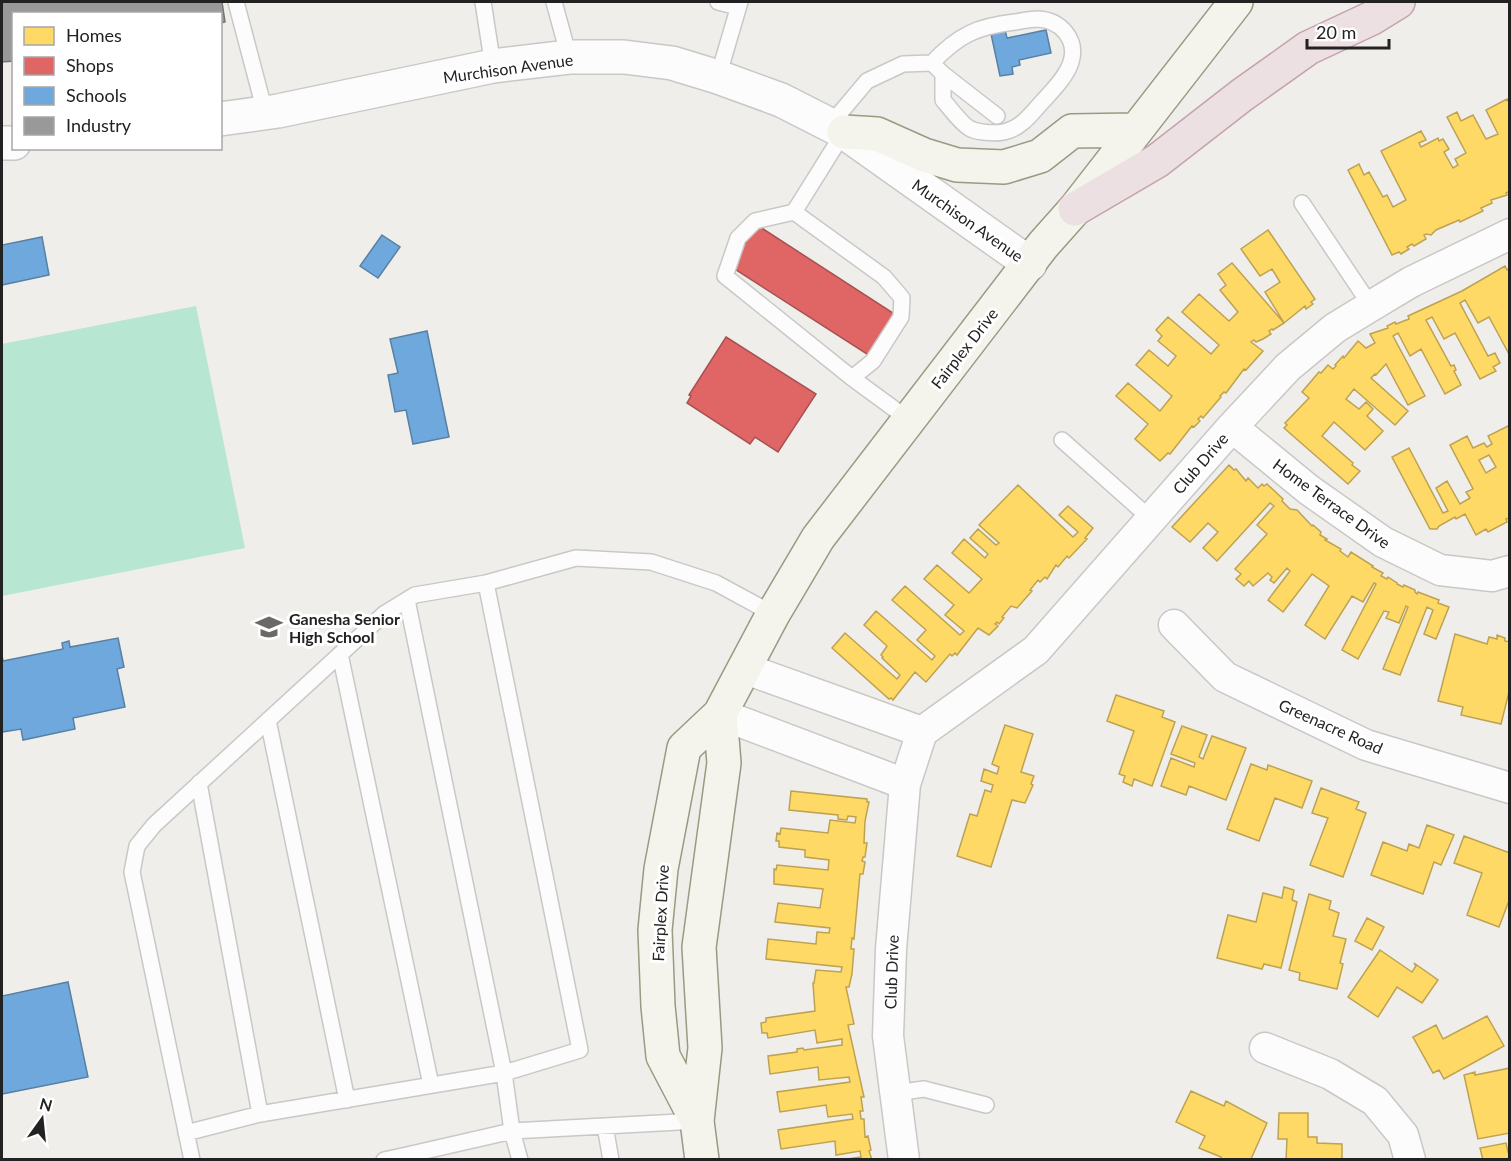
<svg xmlns="http://www.w3.org/2000/svg" width="1511" height="1161" font-family="Lato,sans-serif">
<rect width="100%" height="100%" fill="#f0eeeb"/>
<path fill="#b7e6d2" d="M196,306l49,242 -243,48v-252z"/>
<path fill="#ffd966" stroke="#bda252" stroke-width="1.5" fill-rule="evenodd" d="M1507,99l3,5v87l-4,2 1,2 -16,5 1,3 -11,5 2,3 -23,11 -1,-2 -23,10 -5,5 -5,-1 -2,1 2,4 -12,7 -2,-2 -5,3 2,2 -8,5 -2,-2 -7,3 -44,-85 11,-6 5,11 5,-3 14,25 4,-2 6,12 13,-7 -25,-49 40,-20 5,9 -7,3 2,4 17,-9 1,3 4,-2 6,10 -5,3 9,16 5,-3 -3,-6 11,-6 -19,-36 10,-5 4,9 12,-6 13,24 12,-5 -12,-24z
M1268,230l47,69 -4,3 2,2 -7,5 -1,-3 -21,17 -19,-31 15,-10 -8,-13 -12,7 -19,-27z
M1232,263l52,60 -11,7 -1,-1 -3,2 2,3 -8,5 -7,3 -2,-2 -3,2 12,9 -17,19 -2,-1 -18,24 -2,-1 -4,4 1,1 -18,21 -2,-2 -3,3 2,2 -6,6 -2,-1 -22,28 -2,-1 -8,8 -25,-22 13,-15 -32,-28 12,-13 32,28 12,-15 -36,-31 13,-15 19,16 8,-10 -18,-15 4,-5 -6,-6 12,-13 43,37 8,-9 -37,-33 17,-18 30,27 9,-9 -18,-22 6,-5 -8,-11z
M1505,266l2,4 3,-2v88l-21,-39 -11,6 -13,-23 -5,3 28,53 7,-3 5,10 -7,4 3,4 -16,8 -25,-46 -11,6 -12,-22 -6,3 25,46 3,-1 2,5 -2,1 7,14 -16,9 -24,-45 -11,7 -12,-23 -5,3 32,60 -17,9 -22,-41 -10,11 -1,-1 -4,4 37,33 -13,14 -41,-36 -8,10 13,10 7,-7 7,7 -6,7 16,15 -18,19 -31,-28 -12,14 31,27 -1,2 8,6 -12,13 -64,-56 3,-3 -2,-2 24,-25 -7,-6 17,-20 2,1 7,-8 5,4 3,-3 -1,-1 8,-9 1,2 14,-17 8,7 9,-5 -5,-9 18,-6 -1,-2 8,-4 1,2 13,-5 -1,-3 54,-25z
M1510,425v93l-4,1 1,3 -19,10 -2,-3 -10,6 -11,-21 -9,5 -1,-2 -16,9 -2,3h-7l-38,-72 17,-9 34,65 5,-2 -12,-23 11,-7 13,23 10,-6 -4,-6 7,-3 -23,-44 17,-9 6,12 11,-5 3,4 5,-3 -4,-8zM1489,455l7,12 -10,6 -7,-13z
M1229,465l5,5 2,-1 10,12 2,-3 10,10 4,-4 2,2 3,-2 16,15 -1,2 8,8 7,1 15,16 1,-1 8,7 -1,3 7,4 -2,1 16,9 -1,2 8,6 3,-5 22,14 -1,1 11,6 -2,3 6,3 1,-2 9,6v1l6,3 1,-2 11,5v2l2,2 1,-2 21,8 -1,3 11,4 -13,32 -12,-5 9,-24 -6,-3 -27,68 -17,-6 25,-62 -2,-1 -7,17 -13,-5 3,-6 -5,-1 -26,48 -16,-9 34,-66 -2,-1 -11,19 -11,-6 -27,43 -20,-14 24,-39 -17,-12 -29,38 -15,-12 22,-29 -3,-3 -13,15 -4,-3 2,-3 -4,-4 -15,13 -4,-5 -5,5 -8,-7 5,-5 -6,-5 32,-35 -10,-9 17,-19 -4,-3 -53,58 -14,-13 15,-16 -10,-9 -18,19 -18,-15z
M1018,485l55,52 5,-5 -19,-17 9,-9 25,22 -8,10 2,1 -18,19 -2,-2 -9,11 -2,-2 -9,14 -2,-2 -5,5 -2,-2 -8,10 2,1 -15,17 -6,-2 -9,11 2,1 -5,6 -2,-2 -2,2 3,2 -9,9 -11,-7 -21,27 -2,-2 -3,3 -2,-2 -24,28 -11,-10 -22,28 -2,-2 -2,1 -57,-51 13,-15 52,46 3,-4 -18,-17 1,-1 -2,-2 6,-9 -23,-21 12,-14 56,49 3,-4 -18,-16 9,-10 -34,-30 13,-14 55,49 4,-4 -19,-16 9,-10 -30,-26 13,-14 32,28 13,-14 -30,-26 12,-14 21,19 3,-4 -18,-16 8,-9 18,16 3,-2 -20,-18z
M1455,634l32,10 2,-7 8,2v-4l8,3v3l5,1v46l-9,36 -40,-9 2,-8 -25,-6z
M1116,695l48,16 -2,6 13,5 -23,64 -18,-7 -2,7 -9,-4 2,-6 -6,-2 15,-43 -27,-10z
M1005,725l28,9 -12,38 13,4 -3,8 2,1 -8,18 -13,-3 -21,67 -34,-11 13,-42 7,2 8,-26 6,2 2,-7 -12,-4 3,-12 13,5 2,-7 -7,-3z
M1182,726l25,9 -8,22 4,2 9,-23 34,12 -20,52 -37,-14 -3,9 -25,-9 10,-28 23,9 1,-4 -24,-9z
M1251,764l16,6 1,-5 44,16 -10,27 -27,-10 -16,43 -32,-12z
M1321,788l38,14 -3,7 10,4 -23,64 -33,-12 18,-47 -16,-5z
M791,791l76,8v3h2l-4,19 -1,22h3l-2,14h-2l-1,4 3,1 -2,12h-3l-6,65 -2,-1 -1,11h3l-2,25 -3,13h-3l8,37 -6,1 16,72h-3l2,14h-3l1,8h3l1,18 3,-1 3,14 -2,1 3,9h-32l21,-3 -1,-6 -24,4 -1,-14 -54,8 -3,-19 75,-11 -1,-5 -24,3 -2,-12 -46,7 -3,-20 73,-10 -1,-5 -30,3 -1,-13 -48,7 -2,-18 29,-4v-3l6,-1 1,2 38,-5v-6l-25,4 -2,-13 -47,8 -1,-5h-5l-1,-10 5,-1v-4l49,-7 -2,-28h1l2,-13 25,2 1,-5 -76,-8 2,-20 48,5 1,-12 12,1 1,-5 -55,-6 3,-19 42,5 3,-19 -49,-5v-15l2,1 1,-5 51,5 1,-10 -24,-3v-7l-26,-3v-6h-3l1,-8 3,1 1,-6 47,5 2,-13 25,3 1,-6 -8,-1 -1,4 -9,-1v-4l-49,-5z
M1427,825l27,10 -13,30 -7,-3 -11,32 -52,-19 12,-33 24,9 2,-7 10,4z
M1464,836l46,17v45l-11,29 -32,-12 15,-42 -28,-10z
M1284,887l10,3 -2,10 5,2 -16,66 -17,-4 -2,5 -45,-11 11,-43 28,7 7,-29 19,5z
M1309,894l22,7 -2,8 10,4 -6,23 13,3 -6,24 3,1 -6,25 -38,-9 1,-7 -11,-3z
M1367,918l17,9 -12,23 -17,-9z
M1380,950l32,22 4,-6 -2,-3 24,17 -16,23 -25,-16 -19,30 -30,-20z
M1487,1016l17,30 -60,33 -5,-9 -6,3 -20,-36 23,-12 7,14z
M1510,1068v65l-32,6 -14,-64 11,-3v3z
M1191,1091l33,15 2,-5 41,22 -16,36 -31,1 1,-3 -22,-9 6,-12 -29,-14z
M1279,1113h29v24h9v6l25,1v16h-56l1,-21h-9z
M1506,1143l2,9 2,-1v9h-27l-3,-12z"/>
<path fill="#e06666" stroke="#a75252" stroke-width="1.5" d="M757,225l139,90 -26,41 -140,-90z
M726,337l90,57 -38,58 -23,-15 -5,7 -63,-41 4,-7 -2,-1z"/>
<path fill="#6fa8dc" stroke="#5880a4" stroke-width="1.5" d="M990,29l15,1 2,8 39,-8 5,23 -32,7 1,5 -8,2 1,7 -13,2z
M382,235l18,12 -22,31 -18,-12z
M42,237l7,38 -47,10v-40z
M427,331l22,106 -36,7 -7,-34 -11,2 -7,-37 10,-2 -8,-34z
M118,638l6,29 -7,2 8,38 -52,11 2,11 -52,11 -2,-11 -19,3v-77l1,6 60,-12 -1,-6 7,-2 1,6z
M68,982l20,95 -86,17v-98z"/>
<path fill="#999" stroke="#757575" stroke-width="1.5" d="M2,2h220l3,20 -5,1v-9h-206v47l-12,1z"/>
<g fill="none" stroke-linecap="round" stroke-linejoin="round">
<defs>
<path id="service" d="M236,2l29,110
M483,2l10,64
M554,2l15,55
M718,2l20,5
M932,63c26,-28 46,-37 83,-41 7,-1 15,-3 23,-3 22,1 40,20 33,43 -4,14 -19,29 -29,40 -10,11 -20,25 -35,29 -8,3 -28,2 -36,-2 -8,-3 -22,-22 -28,-29v-26
M718,77l22,-75
M830,125l37,-44 36,-17 29,-1 11,11 54,42
M844,132l-50,80 90,65 18,21 -1,19 -28,44 -21,17 56,41
M1302,203l69,103
M794,212l-39,9 -17,17 -13,38 127,102
M1062,440l89,79
M340,654l91,431
M268,720l79,380
M199,783l61,331
M895,1093l29,-4 62,16
M697,1121l-185,10 -8,-58 76,-23 -94,-467 90,-25 75,4 65,21 57,31
M605,1126l6,34
M186,1133l74,-19 244,-41 -97,-473
M192,1160l-60,-288 5,-26 17,-21 230,-211 31,-19 71,-12
M384,1160l23,-5
M408,1160l-1,-5 105,-24 8,29"/>
<path id="minor" d="M1232,427l77,63 74,52 57,28 52,6 18,-5
M1174,625l51,52 141,68 144,43
M743,668l179,64
M720,714l185,70
M1265,1048l65,26 45,27 28,34 7,25
M904,1160l-16,-124 3,-87 14,-165 17,-52 114,-82 196,-223 56,-60 47,-39 36,-22 40,-24 99,-48"/>
<path id="tertiary" d="M220,119l58,-8 215,-45 76,-9h55l48,6 46,14 63,23 63,32 186,132
M2,143h12"/>
<path id="secondary" d="M844,132l33,2 47,21 33,10 47,2 36,-11 32,-25 63,-1
M697,1121l-34,-65 -5,-50 -3,-76 6,-61 23,-121 36,-34 53,-100 45,-76 225,-293 32,-36 161,-207
M702,1160l-5,-39 8,-73 -6,-101 25,-184 -4,-49"/>
<path id="motorway" d="M1075,209l82,-48 85,-66 66,-47 64,-30 26,-16"/>
</defs>
<use href="#service" stroke="#c9c8c7" stroke-width="18"/>
<use href="#minor" stroke="#c9c8c7" stroke-width="33"/>
<use href="#tertiary" stroke="#c9c8c7" stroke-width="36"/>
<use href="#secondary" stroke="#999a82" stroke-width="36"/>
<use href="#motorway" stroke="#c5a2ac" stroke-width="36"/>
<use href="#service" stroke="#fdfcfc" stroke-width="15"/>
<use href="#minor" stroke="#fdfcfc" stroke-width="30"/>
<use href="#tertiary" stroke="#fdfcfc" stroke-width="33"/>
<use href="#secondary" stroke="#f4f4ed" stroke-width="33"/>
<use href="#motorway" stroke="#ece0e2" stroke-width="33"/>
</g>
<defs>
<symbol id="school-bare" viewBox="-9 -9 18 18"><path d="M0-5L7-2L0 1L-7-2ZM-4 1L0 2.5L4 1V4Q0 6-4 4Z" fill="#6a6968" stroke="#fff" stroke-width="2.5" paint-order="stroke"/></symbol>
</defs>
<g fill-rule="evenodd">
<use href="#school-bare" x="250" y="608" width="38" height="38"/>
</g>
<g text-anchor="middle" dominant-baseline="central" stroke-width="6" stroke-linejoin="round" paint-order="stroke">
<g font-size="16" fill="#222" stroke="#fff">
<text transform="translate(508 68) rotate(-8)">Murchison Avenue</text>
<text transform="translate(968 220) rotate(35)">Murchison Avenue</text>
<text transform="translate(964 348) rotate(-52)">Fairplex Drive</text>
<text transform="translate(1200 463) rotate(-49)">Club Drive</text>
<text transform="translate(1332 503) rotate(36)">Home Terrace Drive</text>
<text transform="translate(1331 726) rotate(24)">Greenacre Road</text>
<text transform="translate(660 913) rotate(-87)">Fairplex Drive</text>
<text transform="translate(891 972) rotate(-88)">Club Drive</text>
</g>
<g font-size="16" font-weight="bold" fill="#222" stroke="#fff" text-anchor="start">
<text x="289" y="618">Ganesha Senior<tspan x="289" dy="18">High School</tspan></text>
</g>
</g>
<rect width="1511" height="1161" fill="none" stroke="#222222" stroke-width="6"/>
<rect x="12" y="12" width="210" height="138" fill="#ffffff" stroke="#a7a7a7" stroke-width="1.5"/>
<rect x="24" y="27" width="30" height="18" fill="#ffd966" stroke="#a7a7a7" stroke-width="1.5"/>
<text x="66" y="42" font-size="18" fill="#222222">Homes</text>
<rect x="24" y="57" width="30" height="18" fill="#e06666" stroke="#a7a7a7" stroke-width="1.5"/>
<text x="66" y="72" font-size="18" fill="#222222">Shops</text>
<rect x="24" y="87" width="30" height="18" fill="#6fa8dc" stroke="#a7a7a7" stroke-width="1.5"/>
<text x="66" y="102" font-size="18" fill="#222222">Schools</text>
<rect x="24" y="117" width="30" height="18" fill="#999999" stroke="#a7a7a7" stroke-width="1.5"/>
<text x="66" y="132" font-size="18" fill="#222222">Industry</text>
<g transform="translate(42 1119) rotate(15)" stroke="#ffffff" stroke-width="4.5" paint-order="stroke">
<path d="M0-4.5L10 22L0 15L-10 22Z" fill="#222222"/>
<text y="-9" font-size="16" font-weight="bold" text-anchor="middle" fill="#222222">N</text>
</g>
<path d="M1307 39v9h82v-9" fill="none" stroke="#222222" stroke-width="3"/>
<text x="1316" y="39" font-size="18" fill="#222222" stroke="#ffffff" stroke-width="4.5" paint-order="stroke">20 m</text>
</svg>
